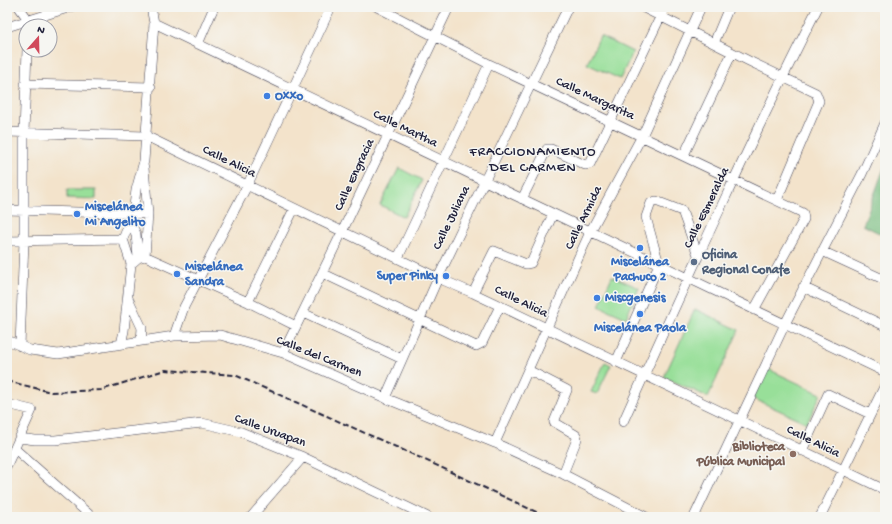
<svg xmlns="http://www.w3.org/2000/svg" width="892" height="524" font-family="'Gochi Hand',sans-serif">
<rect width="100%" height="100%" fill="#f6f6f2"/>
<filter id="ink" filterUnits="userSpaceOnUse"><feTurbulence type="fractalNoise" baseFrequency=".025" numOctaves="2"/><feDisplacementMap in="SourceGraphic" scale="8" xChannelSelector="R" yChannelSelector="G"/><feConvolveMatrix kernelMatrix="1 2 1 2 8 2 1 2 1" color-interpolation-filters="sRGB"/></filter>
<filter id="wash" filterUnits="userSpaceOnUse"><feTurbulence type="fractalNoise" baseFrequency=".012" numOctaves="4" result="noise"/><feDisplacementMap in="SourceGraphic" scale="16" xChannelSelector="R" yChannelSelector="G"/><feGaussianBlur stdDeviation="0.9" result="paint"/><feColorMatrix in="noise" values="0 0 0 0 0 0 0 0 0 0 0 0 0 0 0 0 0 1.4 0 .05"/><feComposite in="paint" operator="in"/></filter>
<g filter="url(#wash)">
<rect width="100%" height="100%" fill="#f3e3cb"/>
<path fill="#98df99" stroke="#5d806a" d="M600,36l33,16 -13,27 -33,-15z
M399,168l23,12 -18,37 -24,-12z
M67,190h29v9l-29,-1z
M612,276l27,12 -13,30 -27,-12z
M695,309l44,21 -31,67 -44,-20z
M605,362l6,3 -14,29 -6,-2z
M766,368l55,26 -14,29 -55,-25z"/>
<path fill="#7abe81" stroke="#4e705e" d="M885,165v71l-22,-11z"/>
</g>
<g filter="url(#ink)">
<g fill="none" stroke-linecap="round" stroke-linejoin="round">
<defs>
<path id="minor" d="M19,7l10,14 -1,5
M377,7l112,57 314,149 1,6 -50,91
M642,7l107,54 67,32 3,8 -42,99
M154,23l731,349
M7,27l64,-20
M714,43l15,-36
M198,44l16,-37
M25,84l126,3
M7,132l139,4 292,142 35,15 412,197
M684,155l48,-102
M144,168l4,46 -3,42
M522,199l25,-50h4l34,16 5,-1 75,-157
M7,210l141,4
M130,221l6,13 2,24
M7,241l116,-2
M822,251l63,29
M398,258l91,-194
M131,264l7,-6 7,-2 103,46 48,24
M322,273l154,73 6,-3 18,-37
M803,287l82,39
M473,293l21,-42 32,13 5,-1 22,-49
M128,298l14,30 -1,13
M248,302l46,-93
M303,313l99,46
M174,336l10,-29 63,-121 84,-179
M7,340l23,10 28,4 116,-18 46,-1 63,18 102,45 110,45 68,31 14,-35 -1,-4 -22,-13 13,-32 -39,-20
M121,344l3,-13 7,-67 -8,-25 10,-25 3,-24 8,-29 10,-138 -3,-16
M20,346l4,-105v-108l3,-83
M283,353l59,-121 107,-225
M616,362l43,-98 -13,-47 5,-14 5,-2 26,10 16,44
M385,398l53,-120 130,-271
M7,404l25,6 -25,55
M623,422c63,-140 126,-279 195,-415
M20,438l15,2h20l147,-17 39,9 62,25 125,60
M495,443l95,-211 52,-96 59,-129
M15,449l77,68
M802,451l26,-57 42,20
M563,474l83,43
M251,517l52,-60
M694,517l91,-193 77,-150 23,-51
M820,517l65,-132"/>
</defs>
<use href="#minor" stroke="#413f51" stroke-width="10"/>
<use href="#minor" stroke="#fff" stroke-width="9"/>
<path stroke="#22223b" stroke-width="2" stroke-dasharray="6 3" stroke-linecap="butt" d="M7,381l44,11 50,-2 64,-20 70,5 188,84 124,58"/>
</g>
</g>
<g fill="#3f7fe0" stroke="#f6f6f2" stroke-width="1.5">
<circle cx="267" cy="96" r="4"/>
<circle cx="77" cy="214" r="4"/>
<circle cx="640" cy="248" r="4"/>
<circle cx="177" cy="274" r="4"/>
<circle cx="446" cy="276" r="4"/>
<circle cx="597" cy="298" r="4"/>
<circle cx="640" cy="314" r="4"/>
</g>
<circle fill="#5c6f8a" stroke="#f6f6f2" stroke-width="1.5" cx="694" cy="262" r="4"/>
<circle fill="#8d6e63" stroke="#f6f6f2" stroke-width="1.5" cx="793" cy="454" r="4"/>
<g text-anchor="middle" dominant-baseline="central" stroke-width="3" stroke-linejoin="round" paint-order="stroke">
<g font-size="13" font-weight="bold" fill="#366cbe" stroke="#f6f6f2" text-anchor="start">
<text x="275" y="96">Oxxo</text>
<text x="85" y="207">Miscelánea<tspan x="85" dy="15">Mi Angelito</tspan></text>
<text x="640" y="262" text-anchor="middle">Miscelánea<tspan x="640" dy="15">Pachuco 2</tspan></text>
<text x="185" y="267">Miscelánea<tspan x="185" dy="15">Sandra</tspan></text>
<text x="438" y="276" text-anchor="end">Super Pinky</text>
<text x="605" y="298">Miscgenesis</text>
<text x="640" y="328" text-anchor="middle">Miscelánea Paola</text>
</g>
<g font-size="13" fill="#22223b" stroke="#f6f6f2">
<text transform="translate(595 99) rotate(25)">Calle Margarita</text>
<text transform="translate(405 129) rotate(26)">Calle Martha</text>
<text transform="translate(229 162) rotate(26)">Calle Alicia</text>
<text transform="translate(355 175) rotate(-65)">Calle Engracia</text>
<text transform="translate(707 208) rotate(-64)">Calle Esmeralda</text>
<text transform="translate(452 218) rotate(-64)">Calle Juliana</text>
<text transform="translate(584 218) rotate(-64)">Calle Armida</text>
<text transform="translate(521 302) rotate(26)">Calle Alicia</text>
<text transform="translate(319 357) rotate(22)">Calle del Carmen</text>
<text transform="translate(270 431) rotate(20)">Calle Uruapan</text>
<text transform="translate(813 442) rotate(26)">Calle Alicia</text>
</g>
<g font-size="13" font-weight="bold" fill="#4e5e75" stroke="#f6f6f2" text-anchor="start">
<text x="702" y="255">Oficina<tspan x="702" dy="15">Regional Conafe</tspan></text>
</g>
<g font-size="13" font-weight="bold" fill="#785e54" stroke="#f6f6f2" text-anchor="end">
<text x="785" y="447">Biblioteca<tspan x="785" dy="15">Pública Municipal</tspan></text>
</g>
<g font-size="14" letter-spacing="1" fill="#22223b" stroke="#f6f6f2">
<text x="533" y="152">FRACCIONAMIENTO<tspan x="533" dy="16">DEL CARMEN</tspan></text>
</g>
</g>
<rect width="892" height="524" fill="none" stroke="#f6f6f2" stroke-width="24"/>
<g transform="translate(38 38) rotate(20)"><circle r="19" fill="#f6f6f2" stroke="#a1a1a9"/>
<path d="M0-3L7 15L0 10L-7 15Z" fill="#d1495b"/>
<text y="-6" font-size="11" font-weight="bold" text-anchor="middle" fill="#22223b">N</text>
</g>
</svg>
